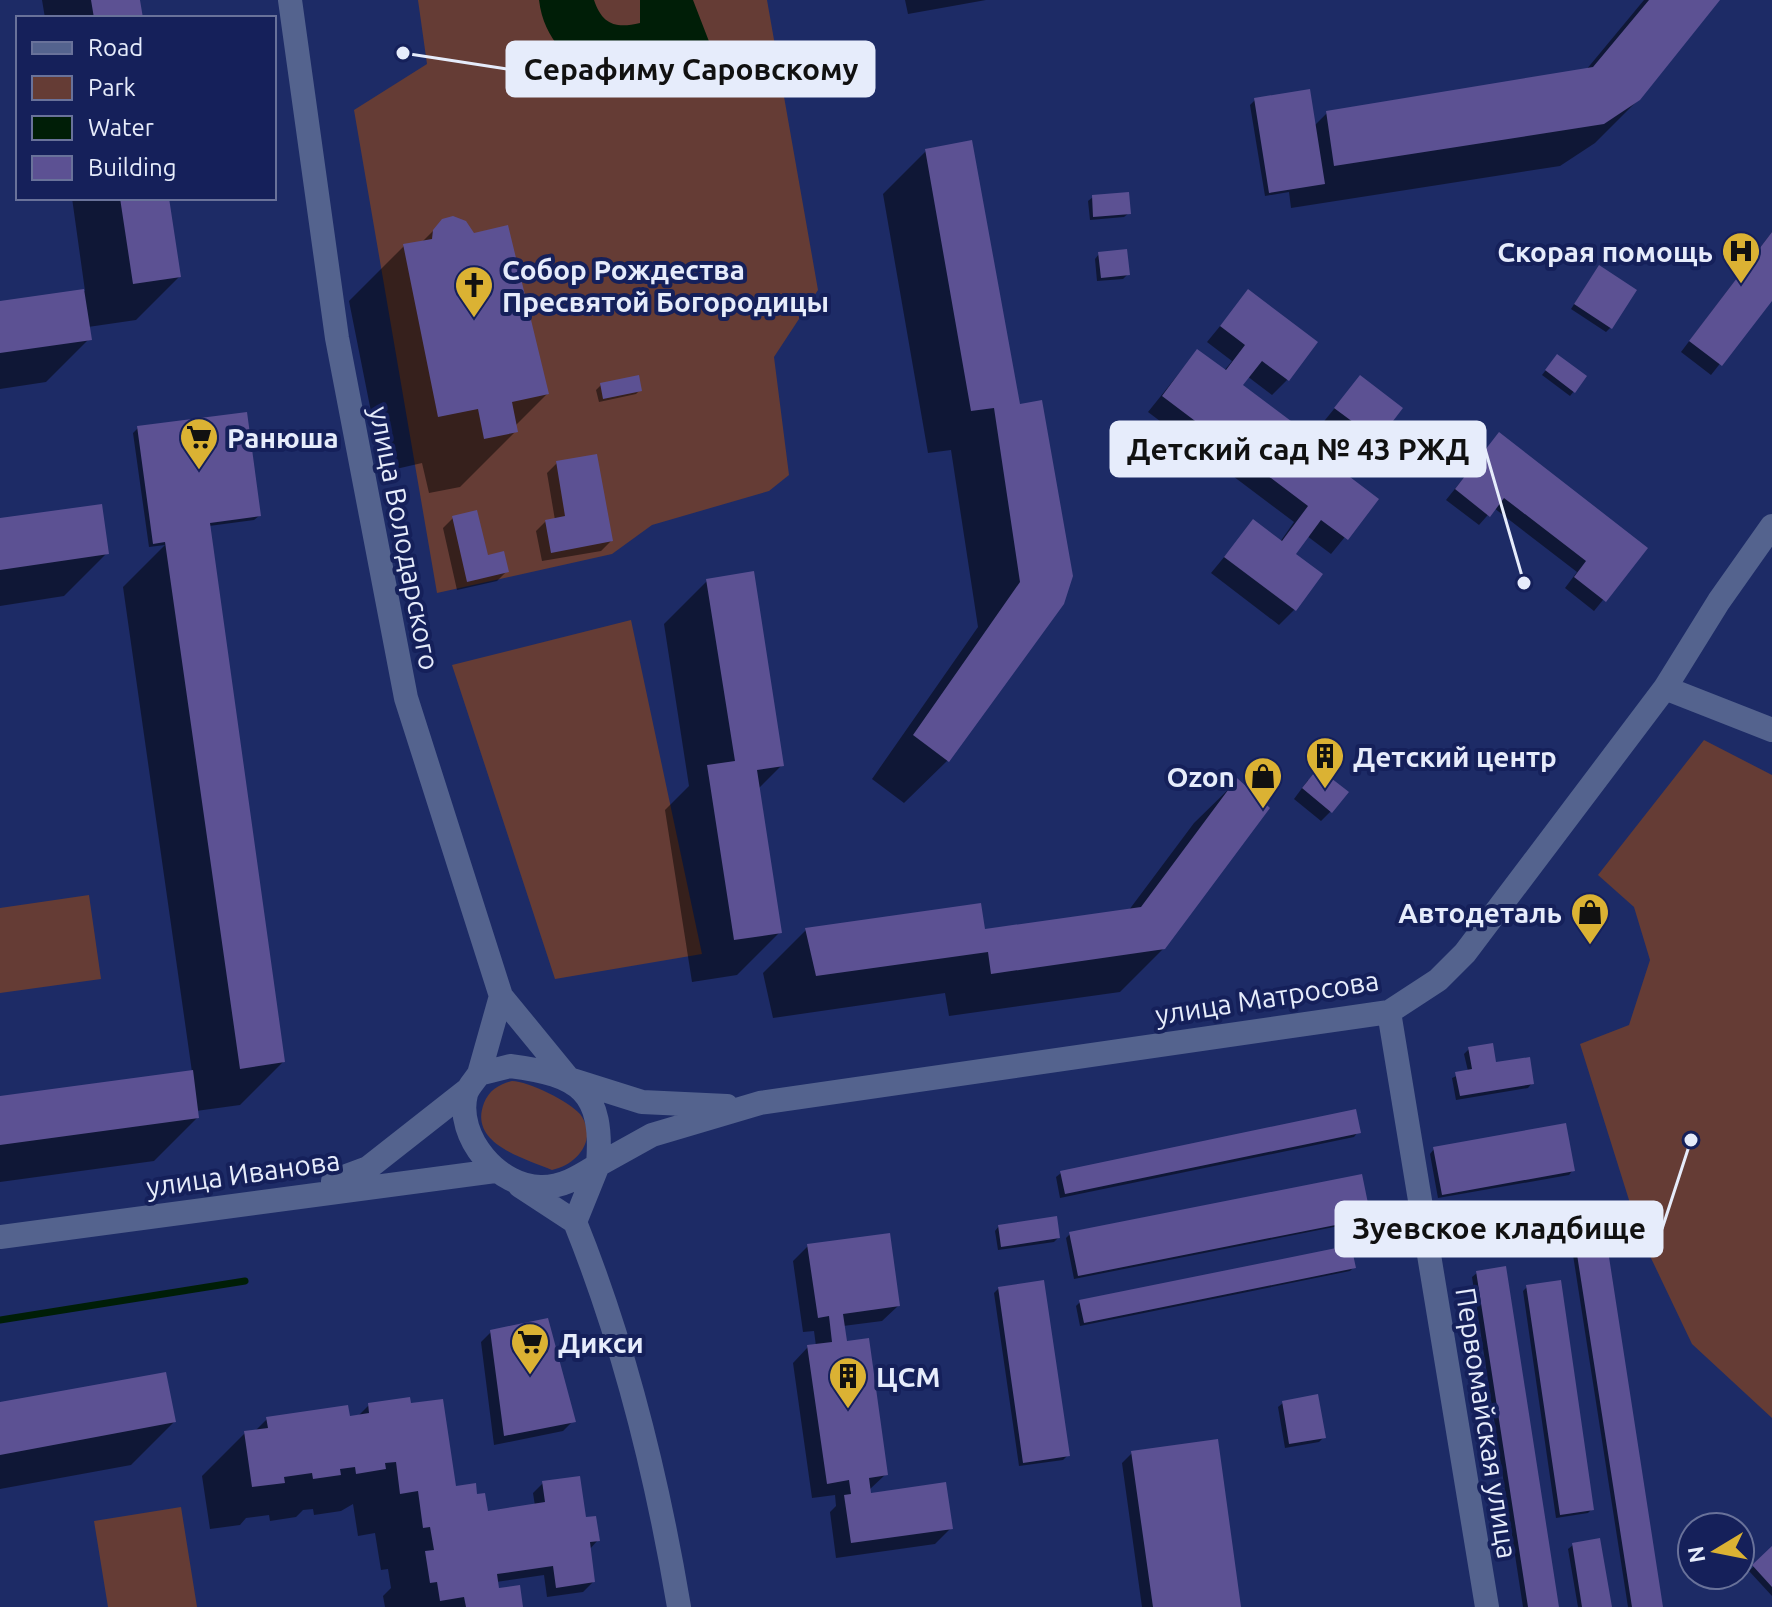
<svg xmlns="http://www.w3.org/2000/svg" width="1772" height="1607" font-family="Ubuntu,sans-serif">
<rect width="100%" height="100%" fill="#1d2b66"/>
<path fill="#653c35" d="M418,0h349l51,290 -44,67 15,118 -20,16 -117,34 -40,29 -175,39 -83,-483 73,-46z
M631,620l71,334 -147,25 -103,-314z
M1704,740l68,35v643l-80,-74 -52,-109 -60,-191 49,-19 21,-65 -16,-53 -36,-32z
M89,895l12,84 -101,14v-85z
M512,1081c16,0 58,21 68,33 19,25 -3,51 -28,56 -28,-12 -84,-26 -68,-67 5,-13 16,-19 28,-22z
M181,1507l16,100h-89l-14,-86z"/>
<path fill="#001e07" d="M539,0h55c8,24 21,29 46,23v-23h53l17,44c-25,46 -36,19 -68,30 -15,5 -26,9 -43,10 -29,-24 -55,-43 -60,-84z"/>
<path fill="#0007" d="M42,0h96l3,18h-96z
M905,0h81l-78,14z
M1644,0h73l-78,99 -44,44 -35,23 -269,42 -2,-16 -24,4 -15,-91 5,-5 59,26 13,-13 259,-43z
M926,151l92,255 44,197 -115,158 -43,42 -32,-24 106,-152 -27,-177 -23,3 -45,-259z
M1093,197l36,16 -5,4 -34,3 -2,-19z
M72,198h95l12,79 -43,43 -48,7 1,12 -43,43 -46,7v-86l85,-12z
M443,221l104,173 -32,32 1,5 -56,56 -31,6 -7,-30 -39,9 -34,-171 55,-55 17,-3z
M1772,232v66l-61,77 -30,-23z
M1099,254l29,20 -5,5 -26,2 -2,-22z
M1595,272l16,55 -5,5 -35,-23z
M1248,292l39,88 -15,15 -25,-19 -7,9 97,73 10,-14 -26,-19 39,-48 40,31 -53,70 29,21 -45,55 -24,-18 -13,18 1,55 -16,16 -68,-52 42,-51 27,20 14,-20 -146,-110 49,-61 27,20 8,-10 -25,-19z
M1553,361l21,30 -4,5 -28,-21z
M601,385l39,5 -4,4 -37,8 -3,-12z
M138,428l121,88 -5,4 -45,6 74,536 -43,43 -44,6 1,7 -43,43 -154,21v-84l192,-26 -69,-485 42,-42 -16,2 -16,-114z
M1499,434l146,114 -51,63 -29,-23 12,-16 -83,-64 -15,17 -33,-25z
M557,463l54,78 -10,10 -59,10 -6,-30 10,-10 9,-1 -8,-47z
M453,518l33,40 21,13 -10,10 -40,9 -14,-62z
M0,520l107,33 -43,43 -64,10z
M707,581l75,184 -24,24 22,143 -43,43 -45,7 -27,-172 24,-24 -25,-162z
M1308,780l23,31 -10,10 -27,-22z
M1237,781l17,12 -90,155 -44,44 -171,24 -4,-23 -172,25 -10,-45 43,-43 177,1 146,-21 65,-87z
M1469,1049l63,34 -4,5 -72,12 -4,-22 16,-7 -4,-17z
M1358,1132l-4,5 -294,61 -4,-21 5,-4z
M1434,1149l139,21 -4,5 -131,23 -8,-44z
M1368,1217l-4,4 -290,58 -8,-41 4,-4z
M999,1226l59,12 -4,4 -56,8 -3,-19z
M808,1246l90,60 -16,15 -39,5 2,17 41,131 -17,16v5l82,33 -16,16 -99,14 -6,-46 6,-6 -1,-11 -23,3 -19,-135 15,-16 8,-1 -2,-15 -11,1 -10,-71z
M1577,1250l84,357h-33l-55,-352z
M1354,1267l-4,4 -270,55 -4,-20 4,-4z
M1477,1273l80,334h-34l-51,-330z
M1527,1287l65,222 -4,4 -32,5 -33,-227z
M999,1288l69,167 -5,5 -44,6 -25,-173z
M491,1332l82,89 -10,10 -69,14 -13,-103z
M1283,1403l41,34 -5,5 -34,6 -7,-41z
M0,1405l174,17 -43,43 -131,24z
M369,1405l85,83 21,8 11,19 49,-9 -2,-13 10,-10 41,36 14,21 -9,10 4,32 -10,10 -36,5 -3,-22 -48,7 1,8 24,17h-136l-2,-11 8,-8 -3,-19 -7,1 -6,-37 -17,3 -5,-32 -12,7 -27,4 -1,-6 -10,1 -7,7 -26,4 -1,-6 -23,3 -6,7 -30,4 -8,-53 43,-43 9,-1 13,-13h81l9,-2z
M1132,1453l107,154h-97l-20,-144z
M1573,1545l37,62h-32l-10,-58z
M1772,1549v47l-23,-25z"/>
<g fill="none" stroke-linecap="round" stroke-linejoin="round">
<path stroke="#001e07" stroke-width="7" d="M0,1320l245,-39"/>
</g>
<path fill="#5c5193" d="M91,0h49l3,18h-49z
M1649,0h71l-80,100 -36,24 -270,42 -8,-55 267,-44z
M1310,89l15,95 -56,9 -15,-95z
M972,140l48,264 22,-4 31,176 -9,28 -115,158 -36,-27 107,-153 -26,-174 -23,3 -46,-262z
M1129,192l2,22 -38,3 -1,-22z
M120,198h49l12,79 -48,7z
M453,216l13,5 8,12 34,-8 41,169 -37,8 6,30 -34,7 -6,-30 -40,8 -35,-173 29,-5 1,-9 9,-11z
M1772,232v69l-50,65 -33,-25z
M1127,249l3,26 -29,3 -3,-26z
M1599,265l38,25 -25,39 -38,-25z
M84,289l8,51 -92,13v-52z
M1248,289l70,53 -29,39 -27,-20 -19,24 96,72 22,-29 -27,-20 26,-33 43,33 -53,69 29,22 -31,41 -27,-20 -25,34 27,20 -27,37 -72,-54 29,-38 29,22 26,-35 -146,-110 35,-47 29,21 19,-25 -25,-19z
M1557,354l30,22 -12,17 -30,-23z
M639,375l3,16 -39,8 -3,-16z
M247,412l14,104 -51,7 75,539 -45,7 -75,-527 -12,2 -16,-118z
M1499,432l149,116 -42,54 -32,-25 12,-16 -82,-63 -14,19 -35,-28z
M597,454l16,87 -62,12 -6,-33 20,-4 -9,-55z
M102,504l7,50 -109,16v-52z
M477,510l11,45 16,-4 5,21 -42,10 -15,-66z
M754,571l30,195 -27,4 25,163 -48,7 -27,-175 28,-4 -29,-182z
M1318,768l31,24 -17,21 -30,-25z
M1237,778l33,30 -105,141 -174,25 -3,-22 -172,24 -11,-48 176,-25 4,26 156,-22z
M1493,1043l3,19 34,-5 4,27 -74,12 -5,-24 17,-3 -4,-22z
M193,1070l6,48 -199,27v-49z
M1356,1109l5,24 -296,61 -5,-23z
M1566,1123l9,48 -133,24 -9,-48z
M1362,1174l9,44 -293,58 -9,-44z
M1057,1216l3,22 -59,9 -3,-22z
M890,1233l10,73 -57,8 4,27 22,-3 19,137 -19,3 2,15 75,-11 7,47 -102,14 -7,-48 7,-1 -2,-14 -22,4 -20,-139 25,-3 -3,-26 -11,2 -11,-74z
M1607,1244l56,363h-31l-56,-359z
M1351,1245l5,23 -272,55 -5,-23z
M1506,1266l53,341h-31l-52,-336z
M1044,1280l26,176 -47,7 -25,-176z
M1561,1280l33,230 -34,5 -34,-230z
M548,1318l28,104 -72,14 -14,-106z
M166,1372l10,50 -176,33v-53z
M1318,1394l8,44 -37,6 -7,-43z
M410,1397l1,6 32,-4 13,87 20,-3 1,11 8,-1 3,18 57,-9 -3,-21 38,-5 6,41 10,-1 4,25 -10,1 5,40 -39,6 -3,-22 -56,8 2,14 21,-3 3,22h-57l-2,-10 -24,4 -3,-19 -7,1 -5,-32 9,-1 -4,-23 -7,1 -5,-37 -18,3 -4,-32 -11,1 1,6 -30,5 -1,-7 -15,2 1,6 -28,4 -1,-6 -28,4 1,6 -33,4 -8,-56 24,-3 -2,-11 82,-12 2,11 19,-3 -1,-10z
M1218,1439l23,168h-88l-22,-156z
M1600,1538l12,69h-30l-10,-64z
M1772,1546v41l-20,-22z"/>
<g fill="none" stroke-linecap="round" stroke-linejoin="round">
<path stroke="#54638e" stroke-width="24" d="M290,0l47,338 69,360 95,298 -22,78
M1665,688l107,42
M501,996l68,83 73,23 85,4
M1389,1012l98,595
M510,1066c70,9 94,25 88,99 -18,11 -34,22 -56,22 -43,1 -87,-50 -76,-93 2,-7 9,-14 13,-20z
M333,1181l35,-13 98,-77
M520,1186l55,36
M575,1222l23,-57 54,-30 108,-32 629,-91 49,-32 27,-27 200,-265 54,-87 53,-75
M575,1222c50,124 82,254 104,385
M0,1237l495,-66"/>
</g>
<defs>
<symbol id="hospital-pin" viewBox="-11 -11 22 30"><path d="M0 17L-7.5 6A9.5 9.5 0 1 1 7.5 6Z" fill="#dbb233" stroke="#15205a"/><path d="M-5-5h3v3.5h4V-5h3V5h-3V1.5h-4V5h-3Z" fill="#111"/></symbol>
<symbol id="church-pin" viewBox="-11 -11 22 30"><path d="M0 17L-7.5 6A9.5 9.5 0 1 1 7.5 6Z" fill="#dbb233" stroke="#15205a"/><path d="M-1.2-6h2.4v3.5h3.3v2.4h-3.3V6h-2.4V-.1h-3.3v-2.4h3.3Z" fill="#111"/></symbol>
<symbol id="supermarket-pin" viewBox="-11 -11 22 30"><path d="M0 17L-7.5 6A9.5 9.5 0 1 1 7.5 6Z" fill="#dbb233" stroke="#15205a"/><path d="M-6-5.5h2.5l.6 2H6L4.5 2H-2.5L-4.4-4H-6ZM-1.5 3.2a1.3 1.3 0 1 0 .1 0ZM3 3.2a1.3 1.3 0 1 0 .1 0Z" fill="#111"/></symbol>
<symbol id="building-pin" viewBox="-11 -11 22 30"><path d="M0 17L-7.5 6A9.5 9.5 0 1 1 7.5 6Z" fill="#dbb233" stroke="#15205a"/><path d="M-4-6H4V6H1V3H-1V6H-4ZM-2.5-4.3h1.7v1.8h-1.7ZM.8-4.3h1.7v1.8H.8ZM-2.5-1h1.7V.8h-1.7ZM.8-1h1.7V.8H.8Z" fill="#111"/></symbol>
<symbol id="shop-pin" viewBox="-11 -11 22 30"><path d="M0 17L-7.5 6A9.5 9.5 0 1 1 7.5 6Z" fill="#dbb233" stroke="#15205a"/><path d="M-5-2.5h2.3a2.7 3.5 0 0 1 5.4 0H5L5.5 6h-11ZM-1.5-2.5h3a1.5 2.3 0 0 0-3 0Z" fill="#111"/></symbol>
</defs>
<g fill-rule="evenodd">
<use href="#hospital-pin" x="1719" y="229" width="44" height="60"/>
<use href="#church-pin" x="452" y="263" width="44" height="60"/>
<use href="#supermarket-pin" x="177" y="415" width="44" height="60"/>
<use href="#building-pin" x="1303" y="734" width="44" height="60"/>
<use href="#shop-pin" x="1241" y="754" width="44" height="60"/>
<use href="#shop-pin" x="1568" y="890" width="44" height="60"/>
<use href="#supermarket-pin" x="508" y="1320" width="44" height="60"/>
<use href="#building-pin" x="826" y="1354" width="44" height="60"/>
</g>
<g text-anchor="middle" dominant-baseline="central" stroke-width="8" stroke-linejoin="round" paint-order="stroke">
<g font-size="28" font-weight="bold" fill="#e6ecfb" stroke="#15205a" text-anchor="start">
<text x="1713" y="251" text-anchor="end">Скорая помощь</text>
<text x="502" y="269">Собор Рождества<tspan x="502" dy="32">Пресвятой Богородицы</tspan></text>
<text x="227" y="437">Ранюша</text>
<text x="1353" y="756">Детский центр</text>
<text x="1235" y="776" text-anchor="end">Ozon</text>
<text x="1562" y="912" text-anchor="end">Автодеталь</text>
<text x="558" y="1342">Дикси</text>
<text x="876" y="1376">ЦСМ</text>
</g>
<g font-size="28" fill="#e6ecfb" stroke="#15205a">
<text transform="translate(405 538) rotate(79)">улица Володарского</text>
<text transform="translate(1267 997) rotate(-9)">улица Матросова</text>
<text transform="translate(243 1173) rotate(-8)">улица Иванова</text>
<text transform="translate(1487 1423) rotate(81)">Первомайская улица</text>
</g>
</g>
<path fill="none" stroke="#e6ecfb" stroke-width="3" d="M403 53L507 69M1524 583L1485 449M1691 1140L1662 1229"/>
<g fill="#e6ecfb" stroke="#15205a" stroke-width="3">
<circle cx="403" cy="53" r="8"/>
<circle cx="1524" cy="583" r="8"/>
<circle cx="1691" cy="1140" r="8"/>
</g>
<g fill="#e6ecfb" stroke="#e6ecfb" stroke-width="3">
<rect x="507" y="42" width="367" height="54" rx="8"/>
<rect x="1111" y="422" width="374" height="54" rx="8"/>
<rect x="1336" y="1202" width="326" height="54" rx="8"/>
</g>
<g font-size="30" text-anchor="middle" font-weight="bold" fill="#111">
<text x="691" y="80">Серафиму Саровскому</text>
<text x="1298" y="460">Детский сад № 43 РЖД</text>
<text x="1499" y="1239">Зуевское кладбище</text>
</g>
<rect x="16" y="16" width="260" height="184" fill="#15205a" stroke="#69729a" stroke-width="2"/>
<rect x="32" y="42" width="40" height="12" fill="#54638e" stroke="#69729a" stroke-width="2"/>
<text x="88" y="56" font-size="24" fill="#e6ecfb">Road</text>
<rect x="32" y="76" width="40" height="24" fill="#653c35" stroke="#69729a" stroke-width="2"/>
<text x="88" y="96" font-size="24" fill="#e6ecfb">Park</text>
<rect x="32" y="116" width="40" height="24" fill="#001e07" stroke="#69729a" stroke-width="2"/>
<text x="88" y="136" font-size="24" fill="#e6ecfb">Water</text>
<rect x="32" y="156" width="40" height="24" fill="#5c5193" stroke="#69729a" stroke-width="2"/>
<text x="88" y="176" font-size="24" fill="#e6ecfb">Building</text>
<g transform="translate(1716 1551) rotate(260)"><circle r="38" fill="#15205a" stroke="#69729a" stroke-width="2"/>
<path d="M0-6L14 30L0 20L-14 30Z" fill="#dbb233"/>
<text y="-12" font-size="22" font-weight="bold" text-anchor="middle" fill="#e6ecfb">N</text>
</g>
</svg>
